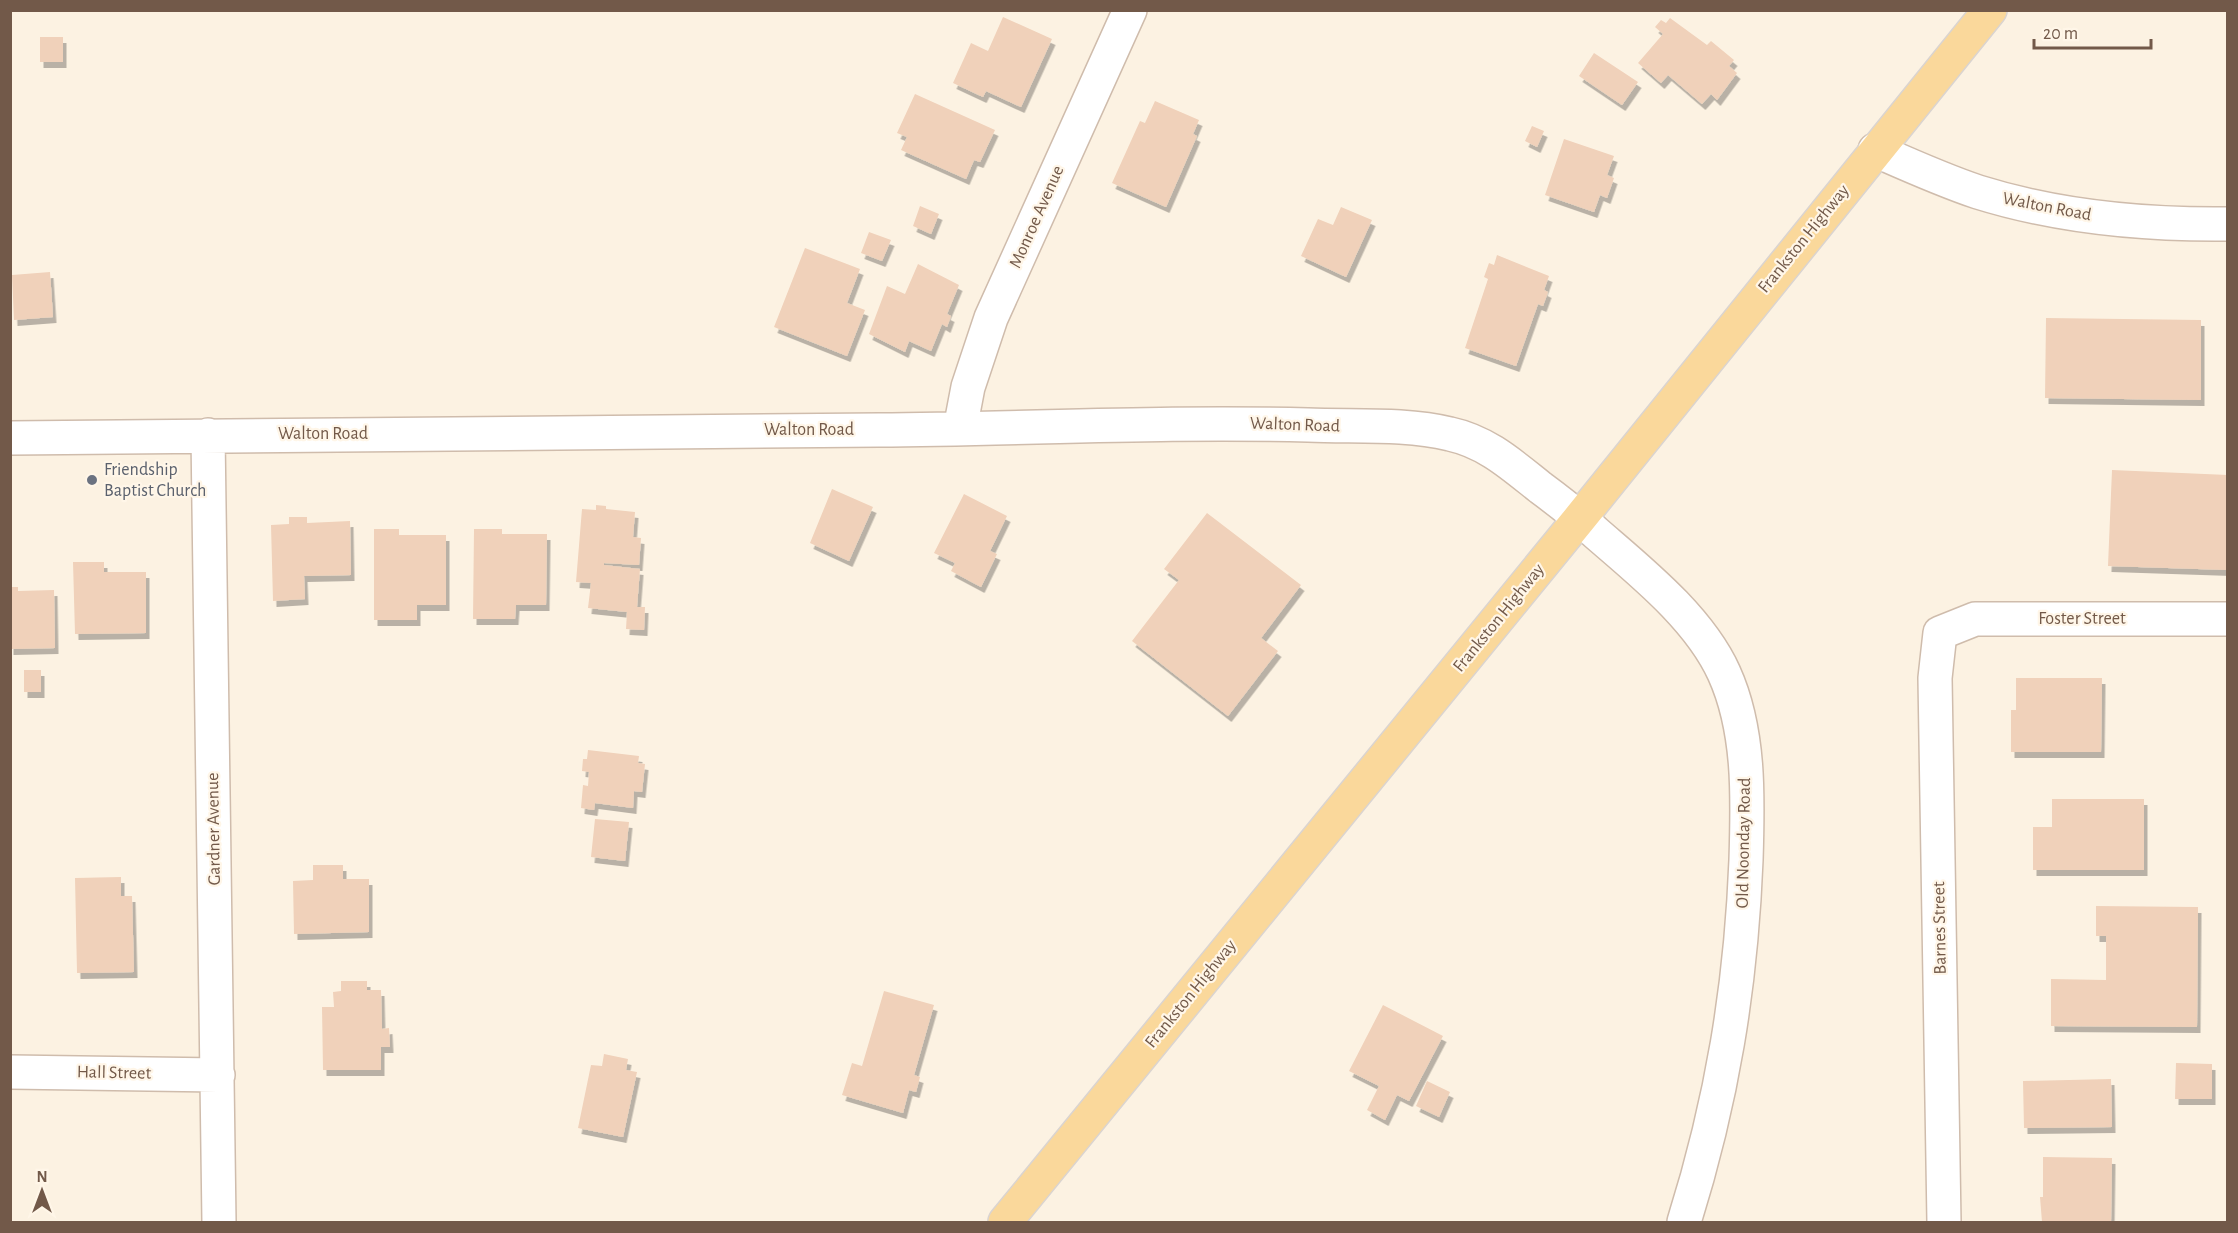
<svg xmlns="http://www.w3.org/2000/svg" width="2238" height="1233" font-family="'Alegreya Sans',sans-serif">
<defs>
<filter id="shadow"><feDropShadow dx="3.5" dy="6" stdDeviation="0" flood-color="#0004"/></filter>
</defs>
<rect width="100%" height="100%" fill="#fcf2e2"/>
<path fill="#f0d1ba" filter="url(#shadow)" d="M1003,17l49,22 -31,68 -35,-16 -3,6 -30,-14 18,-40 17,8z
M1670,18l37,27 4,-4 23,19 -5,6 8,7 -20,27 -6,-6 -9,10 -34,-29 -7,8 -23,-20 25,-29 -8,-7 6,-7 5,3z
M40,37h23v25h-23z
M1594,53l44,29 -16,23 -43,-29z
M915,94l80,36 -15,32 -6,-2 -8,19 -65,-29 6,-13 -10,-4z
M1155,101l44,19 -6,14 4,2 -31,71 -54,-24 28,-62 5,2z
M1532,126l12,5 -7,16 -12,-6z
M1564,139l50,17 -7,19 7,3 -7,20 -7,-3 -6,17 -49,-17z
M920,206l19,8 -8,20 -18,-8z
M1341,207l31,13 -26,57 -45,-21 17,-37 15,6z
M869,232l22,8 -9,21 -21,-8z
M805,248l55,21 -13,34 18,7 -18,46 -73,-29z
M1497,255l52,21 -5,14 4,2 -5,14 -5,-2 -22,62 -51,-18 23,-69 -4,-2 5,-14 5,2z
M918,264l41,21 -12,29 4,2 -4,11 -5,-3 -11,27 -22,-10 -4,11 -36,-18 18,-48 18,8z
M50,272l3,45 -39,3 -2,-45z
M2046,318l155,2v80l-156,-2z
M2112,470l116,5v95l-120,-4z
M832,489l41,18 -24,54 -39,-18z
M964,494l43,22 -17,35 7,3 -16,33 -30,-16 4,-8 -21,-10z
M596,505l10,1v3l29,3 -2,25 8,1 -2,27 -35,-2v2l36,4 -3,38h8l-1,23 -18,-1 1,-17 -39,-4 3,-25 -15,-1 6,-73 14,1z
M1207,513l94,72 -40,53 17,13 -50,65 -96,-75 47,-61 -15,-11z
M289,517h18v6l43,-2 1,54 -47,1 1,23 -32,2 -2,-76 18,-1z
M374,529h25v6h47v70h-29v15h-43z
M474,529h28v5h45l-1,71h-30l-1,14h-42z
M73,562h31v10h42v61l-71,1z
M10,587h8v4l36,-1 1,58 -45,1z
M24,670h17v22h-17z
M2016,678h86l-1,74h-90v-42h5z
M588,750l51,6 -1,7 7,1 -3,28 -8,-1 -1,17 -38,-5 -1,7 -13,-2 2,-23 5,1 1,-14 -7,-1 1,-12h4z
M2052,799h92v71h-111v-43h19z
M595,819l34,3 -4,39 -34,-4z
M313,865h30v14h26v53l-75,2 -1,-53 20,-1z
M121,877v19h11l2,76 -57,1 -2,-95z
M2096,906l102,1 -1,120 -146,-1v-47l55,1v-44h-10z
M341,981h26v9h14l1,39 7,-1 1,19h-9v23h-58l-1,-63h12l-1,-15 8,-1z
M884,991l50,14 -20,70 6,2 -4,15 -7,-2 -6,23 -61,-18 10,-32 10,3z
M1383,1005l60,31 -34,65 -12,-6 -12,25 -18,-10 12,-24 -30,-15z
M604,1054l24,5 -2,11 11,2 -14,65 -45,-9 13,-63 11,1z
M2176,1063l36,1v35h-37z
M2111,1079l1,48 -88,1 -1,-47z
M1427,1081l23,11 -11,25 -23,-11z
M2043,1157l69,1 -1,64h-69l-2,-25h3z"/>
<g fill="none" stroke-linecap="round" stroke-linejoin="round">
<defs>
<path id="minor" d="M1875,150c34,15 67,30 103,42 80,25 166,33 250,32
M960,429l8,-42 23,-69 139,-308
M208,435l11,787
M10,438c290,-4 580,-6 869,-8 143,-1 286,-9 429,-5 46,2 97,-2 142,9 37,8 62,31 91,54 19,14 38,29 55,45 45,39 103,85 128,140 26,57 24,125 22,187 -5,127 -24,241 -62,362
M10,1072l208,3
M1944,1222l-9,-544 5,-45 35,-14h253"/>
<path id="major" d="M1005,1222l575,-704 410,-508"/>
</defs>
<use href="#minor" stroke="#cfbcac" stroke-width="36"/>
<use href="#major" stroke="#dad4d0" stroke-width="36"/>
<use href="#minor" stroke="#fff" stroke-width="33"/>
<use href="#major" stroke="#fad89b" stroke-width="33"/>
</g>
<circle fill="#6b7280" stroke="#fff6e8" stroke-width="2" cx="92" cy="480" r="6"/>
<g text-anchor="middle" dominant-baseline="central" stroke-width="4.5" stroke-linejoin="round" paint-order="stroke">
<g font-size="18" fill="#725949" stroke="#fff6e8">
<text transform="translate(2047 207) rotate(11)">Walton Road</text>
<text transform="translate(1037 217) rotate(-66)">Monroe Avenue</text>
<text transform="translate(1804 239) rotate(-51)">Frankston Highway</text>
<text transform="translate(1295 425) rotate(2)">Walton Road</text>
<text x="809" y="430">Walton Road</text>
<text x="323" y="434">Walton Road</text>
<text transform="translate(1499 618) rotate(-51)">Frankston Highway</text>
<text x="2082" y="619">Foster Street</text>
<text transform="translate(214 829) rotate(-91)">Gardner Avenue</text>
<text transform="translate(1744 843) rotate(-89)">Old Noonday Road</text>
<text transform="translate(1940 928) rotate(-91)">Barnes Street</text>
<text transform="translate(1191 994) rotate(-51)">Frankston Highway</text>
<text transform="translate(114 1073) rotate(1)">Hall Street</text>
</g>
<g font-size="18" fill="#5b616d" stroke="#fff6e8" text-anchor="start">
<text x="104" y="470">Friendship<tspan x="104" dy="21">Baptist Church</tspan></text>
</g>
</g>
<rect width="2238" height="1233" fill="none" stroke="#725949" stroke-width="24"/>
<g transform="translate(42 1191)" stroke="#fff6e8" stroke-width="4.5" paint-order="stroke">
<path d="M0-4.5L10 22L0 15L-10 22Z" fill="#725949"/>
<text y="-9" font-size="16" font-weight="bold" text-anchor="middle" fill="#725949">N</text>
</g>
<path d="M2034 39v9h117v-9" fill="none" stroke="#725949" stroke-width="3"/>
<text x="2043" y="39" font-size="18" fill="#725949" stroke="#fff6e8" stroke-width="4.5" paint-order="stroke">20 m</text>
</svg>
